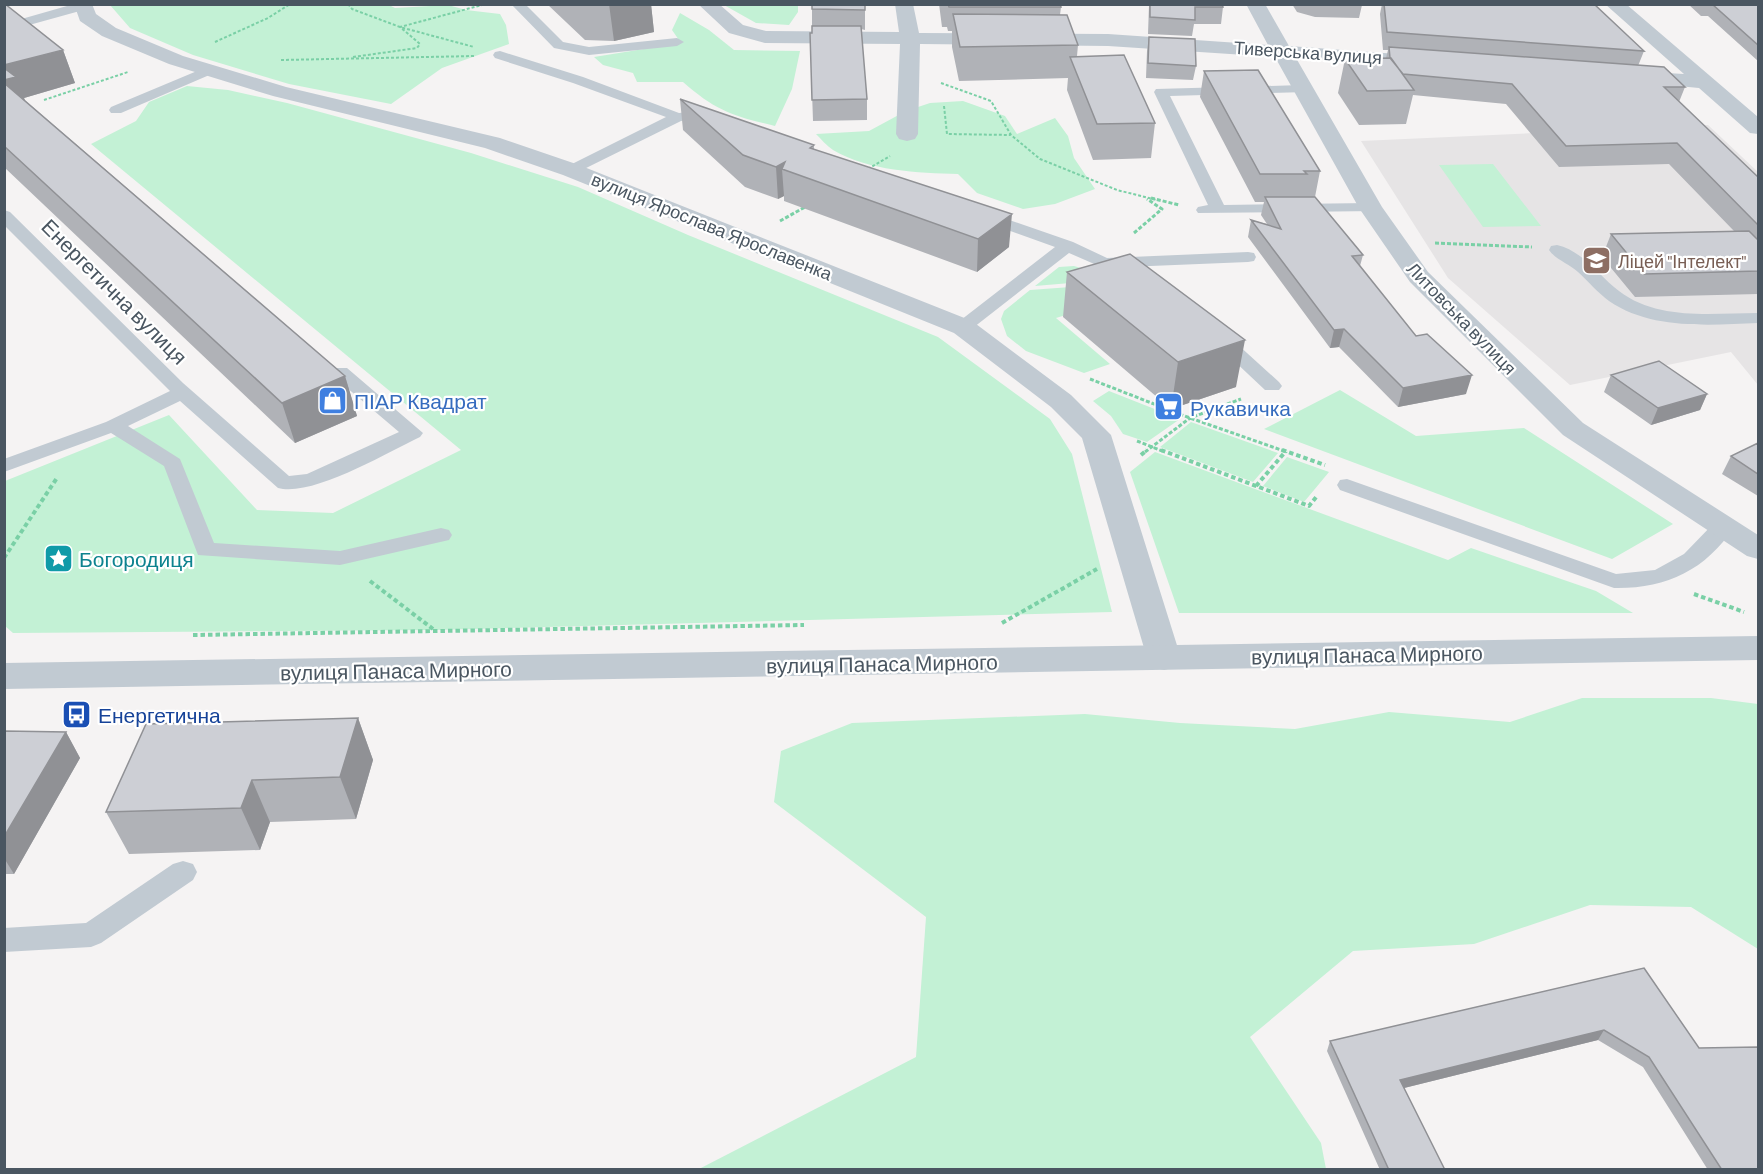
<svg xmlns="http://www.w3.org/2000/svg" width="1763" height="1174" font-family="Barlow,sans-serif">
<rect width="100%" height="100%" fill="#f5f3f3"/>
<path fill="#e6e4e5" d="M1708,125l50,47v213l-27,-33 -161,33 -122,-107 -87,-137z"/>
<path fill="#c3f1d5" d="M389,5l6,3 53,-3 18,5 34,4 6,11 3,19 -67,24 -51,36 -102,-20 -96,-29 -63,-27 -20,-23z
M724,5h74v7l-9,13 -33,-2z
M680,13l29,17 25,20 66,1 -8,38 -17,37c-42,-10 -59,-15 -92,-44h-46l-4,-9 -30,-8 -9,-8 87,-14 -9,-13z
M187,86l41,4 59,13 184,50 107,34 110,48 250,102 112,82 22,35 40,158 -678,18 -421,3 -8,-7v-145l164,-66 88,95 76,3 128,-63 -370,-306 45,-23 13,-19z
M963,101l42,15 12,18 38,-16 13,18 6,22 21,31 -40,15 -32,5 -46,-16 -19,-19c-40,-1 -89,-3 -125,-24 -6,-4 -12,-11 -17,-16l53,-3 37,-20 24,-8z
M1493,164l48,62 -58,1 -44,-62z
M1074,266l44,13 -83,7 24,-19z
M1125,283v14l-69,21 54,46 -26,9 -58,-22 -19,-15 -6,-17 3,-8 26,-21z
M1340,390l76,46 108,-8 149,96 -61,35 -348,-130z
M1109,391l71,28 -33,23 -24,-8 -12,-18 -18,-15z
M1191,422l87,31 -25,29 -93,-35z
M1155,452l293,108 23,-12 125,43 37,22h-454l-49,-141z
M1287,457l42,15 -25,30 -41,-16z
M1582,698h129l47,6v245l-67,-42 -101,-2 -116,39 -121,7 -103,86 71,106 5,26h-627l217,-112 10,-140 -152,-115 7,-51 71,-28 233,-9 95,9 115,6 94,-17 121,10z"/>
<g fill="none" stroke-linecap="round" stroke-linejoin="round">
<path stroke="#7ad0a6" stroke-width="2" stroke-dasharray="3 2" stroke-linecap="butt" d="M348,4l4,5 48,18 74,20
M215,42l53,-24 22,-14
M353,57l64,-9 3,-4 -20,-17 82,-22
M281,60l194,-4
M941,83l50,18 20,34 29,24 77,31 40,10
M44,100l84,-28
M944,106l3,28 63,1
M868,169l22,-13"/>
<path stroke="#7ad0a6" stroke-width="3" stroke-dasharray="4 2" stroke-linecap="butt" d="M1151,198l28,7
M780,221l25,-14
M1134,233l28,-24 -15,-10
M1435,243l97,4
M1090,379l100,39 97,34
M1137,441l28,11
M1145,452l45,-34 51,-19"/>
<path stroke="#7ad0a6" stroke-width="4" stroke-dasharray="4.5 3" stroke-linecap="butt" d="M1161,450l148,56 8,-10
M1282,450l43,15
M1141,455l6,-5
M1256,486l30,-35
M4,558l53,-80
M370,581l63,48
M1694,594l50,18
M1002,623l95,-54
M193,635l611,-10"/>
<path fill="#c1cad2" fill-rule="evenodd" d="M74,4l15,2 -2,3 -83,23v-8z
M511,4h14l38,38 26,5 88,-9 7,4 -7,4 -88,9 -35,-7z
M500,51l83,26 96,36 11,-1 27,8 2,3 -7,4 -23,-7 -8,1 -105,52h-10l-3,-3 3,-3 100,-50 -93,-34 -78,-25 -2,-3 2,-3z
M209,66l5,1 2,3 -2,3 -93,40h-10l-2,-3 2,-3z
M1302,85l7,4 -2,3 -137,4 54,109 147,-2 8,5 -2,3 -179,2 -2,-3 2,-3 10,-2 -54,-113 2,-3z
M4,210l6,2 173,171 106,93 18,-2 92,-42 -66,-56 -2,-4 2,-4h14l76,65 -3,4c-34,16 -107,60 -142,51l-98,-87 -52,25 52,33 34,84 126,8 101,-23 8,2 3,5 -3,5 -109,25 -142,-10 -34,-89 -53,-33 -107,39v-13l102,-37 64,-31 -166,-166z
M983,211l90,31 34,16 141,-6 6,1 2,4 -2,4 -6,1 -122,5 14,8 -3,4 -6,1 -62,-27 -100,78h-12l-3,-4 3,-4 98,-76 -78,-28 -2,-3 2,-3z
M1557,245c26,6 42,31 62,46 39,30 93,22 139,22v10c-49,2 -107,7 -149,-22 -11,-8 -21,-20 -31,-29 -9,-8 -23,-13 -29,-22l2,-4z
M1219,332l6,1 54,49 3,4 -3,4h-14l-52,-49 -3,-4 3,-4z
M1347,479l269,95 39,-4 29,-16 31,-32 8,-2 8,2 3,5c-29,44 -69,62 -120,61l-274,-98 -3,-5 3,-5z
M183,861l10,3 4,8 -4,8 -92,63 -10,4 -87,5v-24l82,-5 87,-59z"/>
<path fill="#c1cad2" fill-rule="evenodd" d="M74,4h18l4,10 20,14 67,28 103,31 214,51 79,27 393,156 99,74 40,40 70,223 -5,9 -12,3 -12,-3 -5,-9 -65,-220 -31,-31 -97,-74 -391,-158 -78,-27 -212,-52 -104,-32 -67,-28 -22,-15z
M698,4h21l24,21 23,6 133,1 -4,-28h18l6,29 189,1 160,11 -22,-41h19l24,42 149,11 3,4 -3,4 -7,2 -135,-9 86,149 46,65 155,151 175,112v24l-11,-3 -184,-121 -153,-153 -51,-74 -84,-151 -167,-11 -188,-2 -2,90 -3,5 -8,2 -8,-2 -3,-5 4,-90 -135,-1 -36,-10z
M1605,4h21l132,113v17l-8,-1 -51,-45 -74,-7 -3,-4 3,-4 7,-2 52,3z"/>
<path fill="#c1cad2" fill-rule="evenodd" d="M1758,636v24l-1754,29v-26z"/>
</g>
<path fill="#b0b2b7" d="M4,4l59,46 12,33 -51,15 1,2 320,276 12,40 -62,27 -291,-276z
M547,4h104l3,28 -40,9 -29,-1z
M812,4l53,6v20l-4,-1 6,70v21l-54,1 -3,-88h2z
M939,4h121l1,3 -1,8 18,30 -1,11 78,67 -4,35 -58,2 -26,-70 1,-12 -109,3 -7,-34v-16h-4l-1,-4h-5z
M1136,4h86l1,3 -2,17h-27l-2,12 -44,-2 1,-29z
M1292,4h69l1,1 -3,13 -44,-1 -18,-5z
M1382,4h212l50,47 -6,15 47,21 -6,15 79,75v117l-123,3 -33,-40 9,-23 123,-3 -65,-67 -110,3 -53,-63 -93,-9 -7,29 -47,1 -21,-32 7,-34 41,-1 2,-8h-5l-3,-36z
M1688,4h70v57l-50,-45h-7z
M1149,37l47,29 -3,14 -47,-2 1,-27z
M1204,71l116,100 -5,26 48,58 -3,11 56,70 50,58 -68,13 -59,-60 -9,1 -82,-111 3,-17 16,4 -6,-9 3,-13h-9l-55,-105z
M680,99l134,46v4l195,98 -32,25 -193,-71v-5l-6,3 -33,-12 -62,-57z
M1067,272l169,115 -65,22 -108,-92z
M1611,375l96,19 -7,16 -49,15 -47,-33z
M1758,443v53l-36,-22 9,-18z
M358,718l15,42 -17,59 -86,3 -10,28 -131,4 -23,-42z
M4,731l62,1 14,26 -66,116h-10z
M1644,968l55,80 59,122h-50l-65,-103 -45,-27 -194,48 41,82h-65l-53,-119 3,-10z"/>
<path fill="#909195" d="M609,4h42l3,28 -40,9z
M63,50l12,33 -51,15 5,13 -25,-24v-22z
M785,162l-3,7 2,27 -6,3 -2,-32z
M1012,214l-3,33 -32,25 1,-33z
M1344,329l-5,18 -9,1 4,-18z
M1245,340l-9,47 -65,22 7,-47z
M1472,375l-6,19 -68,13 5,-19z
M345,376l12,40 -62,27 -13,-40z
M1707,394l-7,16 -49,15 7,-17z
M358,718l15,42 -17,59 -16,-42z
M66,732l14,26 -66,116 -10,-16v-21z
M252,780l18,42 -10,28 -19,-42z
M1604,1030l-6,10 -202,50 4,-10z"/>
<path fill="#cdcfd5" stroke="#909195" stroke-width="1.5" d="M4,4h1l58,46 -59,15z
M812,4h53v6l-53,-1z
M948,4h112l1,3h-112z
M1150,4h72l1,3h-28v13l-45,-3z
M1384,4h97l12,1 -1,-1h102l50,47 -257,-19z
M1712,4h46v41z
M953,14l114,1 11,30 -118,2z
M812,26h49l6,73 -55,1 -2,-67h2z
M1149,37l46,2 1,27 -48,-3z
M1389,47l275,20 21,20h-21l94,90v48l-81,-82 -111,3 -54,-62 -109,-10 -13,-16z
M1124,55l31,68 -58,1 -27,-67z
M1391,58l23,32 -47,1 -22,-32z
M4,68l12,9 -12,3z
M1258,70l62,101h-16l3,3h-47l-56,-103z
M4,83l341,293 -63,27 -278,-257z
M680,99l134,46 -4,3 202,66 -34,25 -196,-70 3,-7 -9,5 -33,-12z
M1265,197h50l48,58 -11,1 64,80 11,-2 45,41 -69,13 -59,-59 -10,1 -83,-110 30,9z
M1749,231l9,9v31l-114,3 -33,-40z
M1130,254l115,86 -67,22 -111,-90z
M1659,361l48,33 -49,14 -47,-33z
M1758,443v31l-27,-18z
M358,718l-18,59 -88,3 -11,28 -135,4 40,-88z
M4,731l62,1 -62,105z
M1644,968l55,80 59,-1v123h-36l-73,-113 -45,-27 -204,50 45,90h-56l-59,-129z"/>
<defs>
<symbol id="school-square" viewBox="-11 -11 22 22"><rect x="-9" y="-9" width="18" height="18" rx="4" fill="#8d6e63" stroke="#fff"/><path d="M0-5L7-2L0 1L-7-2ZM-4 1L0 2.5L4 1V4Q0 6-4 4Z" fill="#fff"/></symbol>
<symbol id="shop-square" viewBox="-11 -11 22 22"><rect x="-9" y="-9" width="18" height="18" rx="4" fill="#3f7fe0" stroke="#fff"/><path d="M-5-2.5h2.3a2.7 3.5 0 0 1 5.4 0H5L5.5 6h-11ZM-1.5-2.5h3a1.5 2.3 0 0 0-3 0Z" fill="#fff"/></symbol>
<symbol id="supermarket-square" viewBox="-11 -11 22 22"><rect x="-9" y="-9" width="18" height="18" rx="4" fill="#3f7fe0" stroke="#fff"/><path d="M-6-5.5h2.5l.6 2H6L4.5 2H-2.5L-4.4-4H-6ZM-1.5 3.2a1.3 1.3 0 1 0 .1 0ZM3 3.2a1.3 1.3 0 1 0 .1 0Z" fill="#fff"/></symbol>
<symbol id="sight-square" viewBox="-11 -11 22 22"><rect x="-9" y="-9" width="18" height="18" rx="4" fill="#0f9aa8" stroke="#fff"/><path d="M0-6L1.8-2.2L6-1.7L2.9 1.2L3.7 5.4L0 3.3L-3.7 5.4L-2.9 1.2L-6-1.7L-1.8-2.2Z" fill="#fff"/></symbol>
<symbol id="bus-square" viewBox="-11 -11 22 22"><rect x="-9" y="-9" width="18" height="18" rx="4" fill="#1a4fb4" stroke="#fff"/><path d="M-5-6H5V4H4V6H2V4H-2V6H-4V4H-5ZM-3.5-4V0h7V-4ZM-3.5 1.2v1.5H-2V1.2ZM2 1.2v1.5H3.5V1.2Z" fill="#fff"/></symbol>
</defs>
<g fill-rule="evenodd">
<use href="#school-square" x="1580" y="244" width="33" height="33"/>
<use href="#shop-square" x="316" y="384" width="33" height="33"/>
<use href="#supermarket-square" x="1152" y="390" width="33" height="33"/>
<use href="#sight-square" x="42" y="542" width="33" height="33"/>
<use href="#bus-square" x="60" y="698" width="33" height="33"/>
</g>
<g text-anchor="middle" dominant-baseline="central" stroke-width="4.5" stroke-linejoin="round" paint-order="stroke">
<g font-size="18" fill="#4a5661" stroke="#fff">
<text transform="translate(1308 52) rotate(4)">Тиверська вулиця</text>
<text transform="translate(712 226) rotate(22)">вулиця Ярослава Ярославенка</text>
<text transform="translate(1462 318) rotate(46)">Литовська вулиця</text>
</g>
<g font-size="18" fill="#785e54" stroke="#fff" text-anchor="start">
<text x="1618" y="261">Ліцей "Інтелект"</text>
</g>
<g font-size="21" fill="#4a5661" stroke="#fff">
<text transform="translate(115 291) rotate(45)">Енергетична вулиця</text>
<text transform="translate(1367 654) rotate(-1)">вулиця Панаса Мирного</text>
<text transform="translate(882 663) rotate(-1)">вулиця Панаса Мирного</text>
<text transform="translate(396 670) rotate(-1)">вулиця Панаса Мирного</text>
</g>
<g font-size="21" fill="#366cbe" stroke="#fff" text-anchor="start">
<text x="354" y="400">ПІАР Квадрат</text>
<text x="1190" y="407">Рукавичка</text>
</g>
<g font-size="21" fill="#0d838f" stroke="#fff" text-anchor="start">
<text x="79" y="558">Богородиця</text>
</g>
<g font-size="21" fill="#164399" stroke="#fff" text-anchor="start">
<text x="98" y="714">Енергетична</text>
</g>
</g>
<rect width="1763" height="1174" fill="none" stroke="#4a5661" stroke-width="12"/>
</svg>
